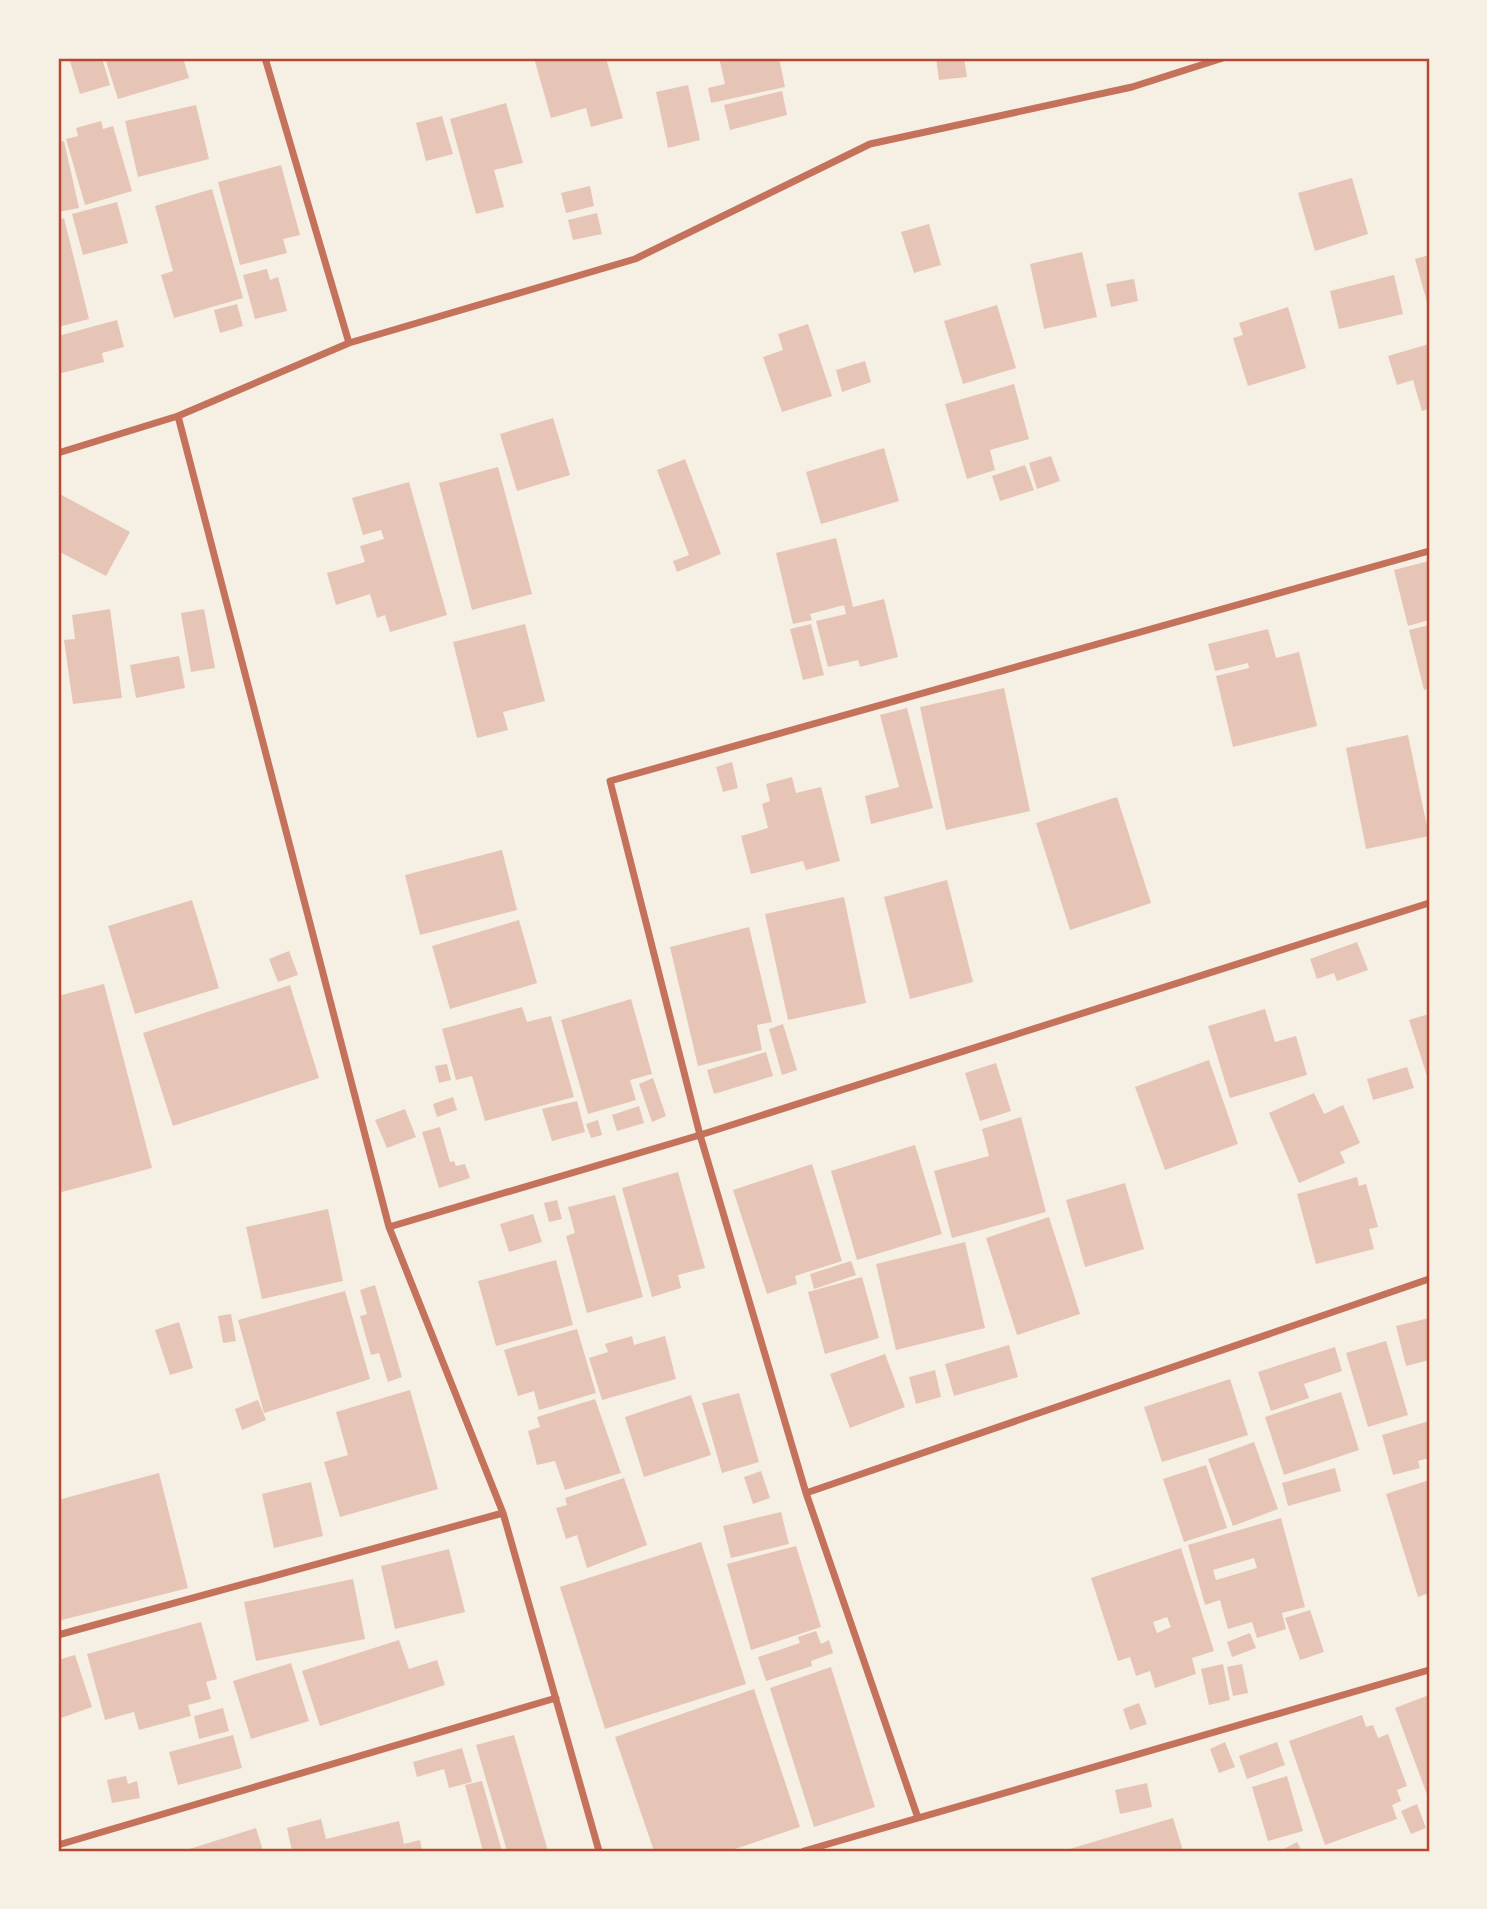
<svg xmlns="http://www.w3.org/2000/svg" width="1487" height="1909" font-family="Literata,serif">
<rect width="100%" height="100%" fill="#f6efe4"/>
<path fill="#e6c5b7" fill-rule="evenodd" d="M69,58h33l8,27 -30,9z
M105,58h78l6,20 -71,21z
M534,58h72l17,60 -32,9 -5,-19 -35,10z
M719,58h60l6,29 -74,16 -3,-15 17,-4z
M936,58h28l3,19 -28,3z
M688,85l12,55 -32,8 -12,-56z
M782,91l5,24 -57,15 -6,-25z
M506,103l17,60 -29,7 10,37 -28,7 -26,-95z
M196,105l13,54 -71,18 -13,-56z
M442,116l11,38 -27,7 -10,-38z
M101,121l2,8 10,-3 19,65 -47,14 -19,-66 12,-3 -2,-8z
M64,141l15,67 -21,4v-70z
M281,165l19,70 -17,4 4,14 -47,12 -22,-83z
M1352,178l16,56 -53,17 -17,-58z
M590,186l4,20 -28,7 -5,-20z
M212,189l31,109 -69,20 -13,-43 12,-4 -18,-65z
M117,202l11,41 -45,12 -11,-41z
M597,213l5,21 -29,6 -5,-20z
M64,218l25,101 -31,8v-107z
M929,224l12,41 -27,8 -13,-41z
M1082,252l15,65 -53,12 -14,-65z
M1429,255v51h-1l-13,-47z
M267,269l3,11 8,-3 9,34 -32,8 -12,-44z
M1394,275l9,39 -64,15 -9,-38z
M1134,279l4,22 -27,6 -5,-23z
M237,304l6,22 -23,7 -6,-23z
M997,305l19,63 -53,16 -19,-63z
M1288,307l18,61 -58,18 -15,-48 10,-3 -4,-12z
M117,320l7,27 -22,6 2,9 -46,12v-38z
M808,324l24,72 -50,16 -19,-55 20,-7 -5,-16z
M1429,344v65l-7,2 -9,-31 -16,5 -9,-29z
M865,361l6,21 -29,10 -6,-22z
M1014,384l15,55 -39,11 5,20 -28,9 -22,-75z
M553,418l17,57 -53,16 -17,-57z
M884,448l15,53 -78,23 -15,-52z
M1051,456l9,25 -23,8 -8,-26z
M685,459l36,95 -44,18 -4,-11 16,-6 -32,-85z
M1025,465l9,25 -34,11 -8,-25z
M498,467l34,127 -60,16 -33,-127z
M409,482l38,133 -57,17 -5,-17 -8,3 -7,-24 -34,11 -9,-32 38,-11 -5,-16 24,-7 -3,-9 -18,5 -11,-37z
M58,493l72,39 -24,44 -48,-25z
M836,538l17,69 31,-8 14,58 -38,10 -2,-7 -30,7 -12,-46 30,-7 -2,-9 -34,9 2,6 -19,4 -17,-71z
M1429,561v59l-21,6 -14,-56z
M110,609l12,89 -49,6 -9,-64 11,-1 -3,-24z
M204,609l11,59 -24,4 -10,-59z
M525,624l20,77 -42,11 5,18 -31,8 -24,-96z
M811,624l13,51 -21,5 -13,-51z
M1429,625v63l-5,2 -15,-60z
M1268,629l8,29 23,-6 18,74 -84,21 -17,-71 33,-8 -1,-5 -33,8 -7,-27z
M179,656l6,32 -49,10 -6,-33z
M1004,688l26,123 -84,19 -26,-123z
M907,708l26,100 -62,16 -6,-28 34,-9 -19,-72z
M1408,735l21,101 -63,13 -20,-101z
M732,762l6,26 -15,4 -7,-25z
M792,777l4,16 25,-6 19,74 -34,9 -3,-9 -52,13 -10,-38 27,-8 -6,-24 8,-3 -4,-17z
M1117,797l34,106 -81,27 -34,-107z
M502,850l15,60 -97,25 -15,-60z
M947,880l26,102 -63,17 -26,-102z
M844,897l22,106 -78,17 -23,-106z
M192,900l27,88 -84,26 -27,-88z
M519,920l18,63 -87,26 -18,-63z
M749,927l23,95 -15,3 5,25 -64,16 -28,-119z
M1357,942l11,28 -31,11 -3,-8 -17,6 -7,-20z
M289,951l9,24 -20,7 -9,-23z
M104,984l48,184 -94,25v-197z
M290,985l29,93 -146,48 -30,-93z
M631,999l21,75 -22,6 6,20 -48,14 -27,-94z
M522,1007l5,15 24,-6 23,81 -89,24 -13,-45 -16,4 -14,-51z
M1265,1009l10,33 21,-6 11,39 -77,23 -22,-72z
M1429,1014v68l-20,-62z
M783,1024l14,46 -15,5 -13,-46z
M766,1052l7,24 -59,18 -7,-24z
M1209,1060l29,84 -73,26 -30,-83z
M996,1063l15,48 -31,10 -15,-48z
M447,1064l4,16 -12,3 -4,-17z
M1407,1067l7,21 -41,12 -6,-21z
M653,1078l13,38 -14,6 -13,-38z
M1314,1093l10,21 19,-9 17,38 -20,9 5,11 -46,20 -30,-70z
M453,1097l4,13 -20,7 -4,-13z
M577,1101l8,31 -33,9 -10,-32z
M639,1106l5,17 -27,8 -5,-16z
M405,1109l11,28 -29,11 -12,-28z
M1021,1117l25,95 -94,26 -18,-67 55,-15 -7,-27z
M598,1120l4,15 -11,3 -5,-14z
M440,1127l10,35 4,-1 2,5 9,-2 5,14 -31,10 -17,-56z
M915,1145l27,89 -85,26 -26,-89z
M812,1164l30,97 -47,15 2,8 -30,10 -34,-104z
M678,1172l27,96 -27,7 3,13 -29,9 -30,-109z
M1357,1177l2,9 7,-2 12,43 -9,2 5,20 -58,15 -19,-70z
M1125,1183l19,66 -59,18 -19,-67z
M615,1195l28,102 -56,16 -21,-77 9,-3 -7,-26z
M557,1200l5,19 -13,3 -5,-19z
M328,1209l15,72 -81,18 -16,-72z
M533,1214l9,28 -33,10 -9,-28z
M1049,1217l31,97 -63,21 -31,-97z
M965,1242l20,86 -89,22 -20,-86z
M556,1260l17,65 -77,21 -18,-65z
M851,1261l5,14 -42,14 -4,-15z
M862,1277l17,61 -54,16 -17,-62z
M375,1285l27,92 -14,5 -9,-29 -8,2 -11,-39 7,-2 -7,-24z
M345,1291l25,88 -106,34 -26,-93z
M231,1314l5,27 -13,2 -5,-27z
M1429,1318v42l-23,6 -10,-40z
M179,1322l14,46 -23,7 -15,-45z
M577,1329l19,64 -57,17 -5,-19 -16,5 -14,-46z
M632,1336l2,9 31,-9 11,43 -74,21 -13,-42 19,-6 -3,-8z
M1386,1341l22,74 -40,12 -22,-74z
M1009,1345l9,32 -64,19 -9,-32z
M1335,1347l7,24 -38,13 5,14 -38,13 -13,-39z
M885,1354l20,53 -55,21 -20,-54z
M935,1370l6,27 -25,7 -7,-27z
M1230,1379l18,56 -86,27 -18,-55z
M410,1390l28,99 -98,28 -16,-55 24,-7 -12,-43z
M1341,1392l18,58 -75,25 -19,-58z
M739,1393l20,69 -37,11 -20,-70z
M691,1395l20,60 -67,22 -19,-60z
M595,1399l26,74 -56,17 -10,-29 -18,4 -9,-34 12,-4 -3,-10z
M258,1400l8,20 -24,10 -7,-21z
M1429,1421v37l-11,3 2,7 -27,7 -11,-40z
M1254,1442l24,67 -45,17 -25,-67z
M1206,1465l21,63 -43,14 -21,-63z
M1335,1468l6,23 -53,15 -6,-23z
M761,1471l9,27 -17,6 -9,-27z
M159,1473l29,115 -130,33v-121z
M624,1478l23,67 -60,23 -10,-33 -11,4 -10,-31 11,-3 -2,-7z
M1429,1480v113l-11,4 -32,-103z
M311,1482l12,54 -49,12 -12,-54z
M781,1512l8,32 -58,14 -8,-32z
M1281,1518l24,89 -23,6 4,16 -29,9 -5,-16 -24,7 -8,-29 -15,5 -17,-60zM1254,1558l3,10 -41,12 -3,-10z
M701,1542l45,142 -141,45 -45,-142z
M796,1546l25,81 -70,23 -24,-86z
M1181,1548l33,103 -22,7 4,16 -41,14 -5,-17 -14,5 -6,-19 -12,4 -27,-83zM1167,1617l4,10 -14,6 -4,-11z
M449,1549l16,63 -70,17 -14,-63z
M353,1579l12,60 -109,22 -12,-59z
M1310,1610l14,42 -24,8 -15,-42z
M201,1622l16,57 -11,3 5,17 -23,6 3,11 -52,14 -5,-18 -29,8 -18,-66z
M816,1631l5,13 8,-4 4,13 -22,8 1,5 -46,15 -8,-24 42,-14 -2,-6z
M1250,1633l6,15 -24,9 -5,-15z
M399,1640l10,29 28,-9 8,25 -125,41 -18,-55z
M75,1655l17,52 -34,12v-59z
M291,1663l18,58 -58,18 -18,-58z
M1223,1664l7,36 -21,5 -8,-36z
M1242,1664l6,29 -15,3 -6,-29z
M831,1667l44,140 -61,20 -44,-139z
M754,1689l46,138 -71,24h-75l-39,-114z
M1429,1695v105l-34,-92z
M1139,1703l8,21 -17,6 -7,-21z
M223,1708l6,23 -30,8 -5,-23z
M1362,1715l4,12 7,-2 5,13 10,-4 19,52 -10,4 4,11 -9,4 5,14 -72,26 -36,-104z
M233,1735l9,33 -64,17 -9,-33z
M514,1735l34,116h-41l-31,-106z
M1225,1742l10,25 -16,6 -9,-24z
M1277,1742l8,23 -38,14 -8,-23z
M462,1748l10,34 -23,6 -5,-19 -27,8 -4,-15z
M126,1776l2,8 9,-3 3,17 -28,5 -5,-23z
M1287,1776l16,55 -35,10 -16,-54z
M482,1781l20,70h-19l-18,-66z
M1147,1783l5,24 -32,7 -5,-24z
M1417,1804l9,24 -15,6 -10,-23z
M1173,1818l10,33h-120z
M321,1819l5,20 73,-18 5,23 16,-4 2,11h-130l-5,-23z
M256,1828l7,23h-80z
M1297,1842l5,9h-22z"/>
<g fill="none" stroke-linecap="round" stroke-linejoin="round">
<path stroke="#c5725c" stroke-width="7" d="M265,58l84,285
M178,416l211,811 114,286 96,338
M58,453l120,-37 171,-73 286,-84 235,-115 262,-57 91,-29
M389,1227l311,-92 729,-232
M806,1493l623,-214
M58,1635l445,-122
M918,1818l-112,-325 -106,-358 -90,-354 819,-230
M58,1845l498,-147
M804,1851l625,-181"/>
</g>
<rect width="1487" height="1909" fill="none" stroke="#f6efe4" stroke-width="119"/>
<rect x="60" y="60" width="1368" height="1790" fill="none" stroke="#b5482f" stroke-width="2.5"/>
</svg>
